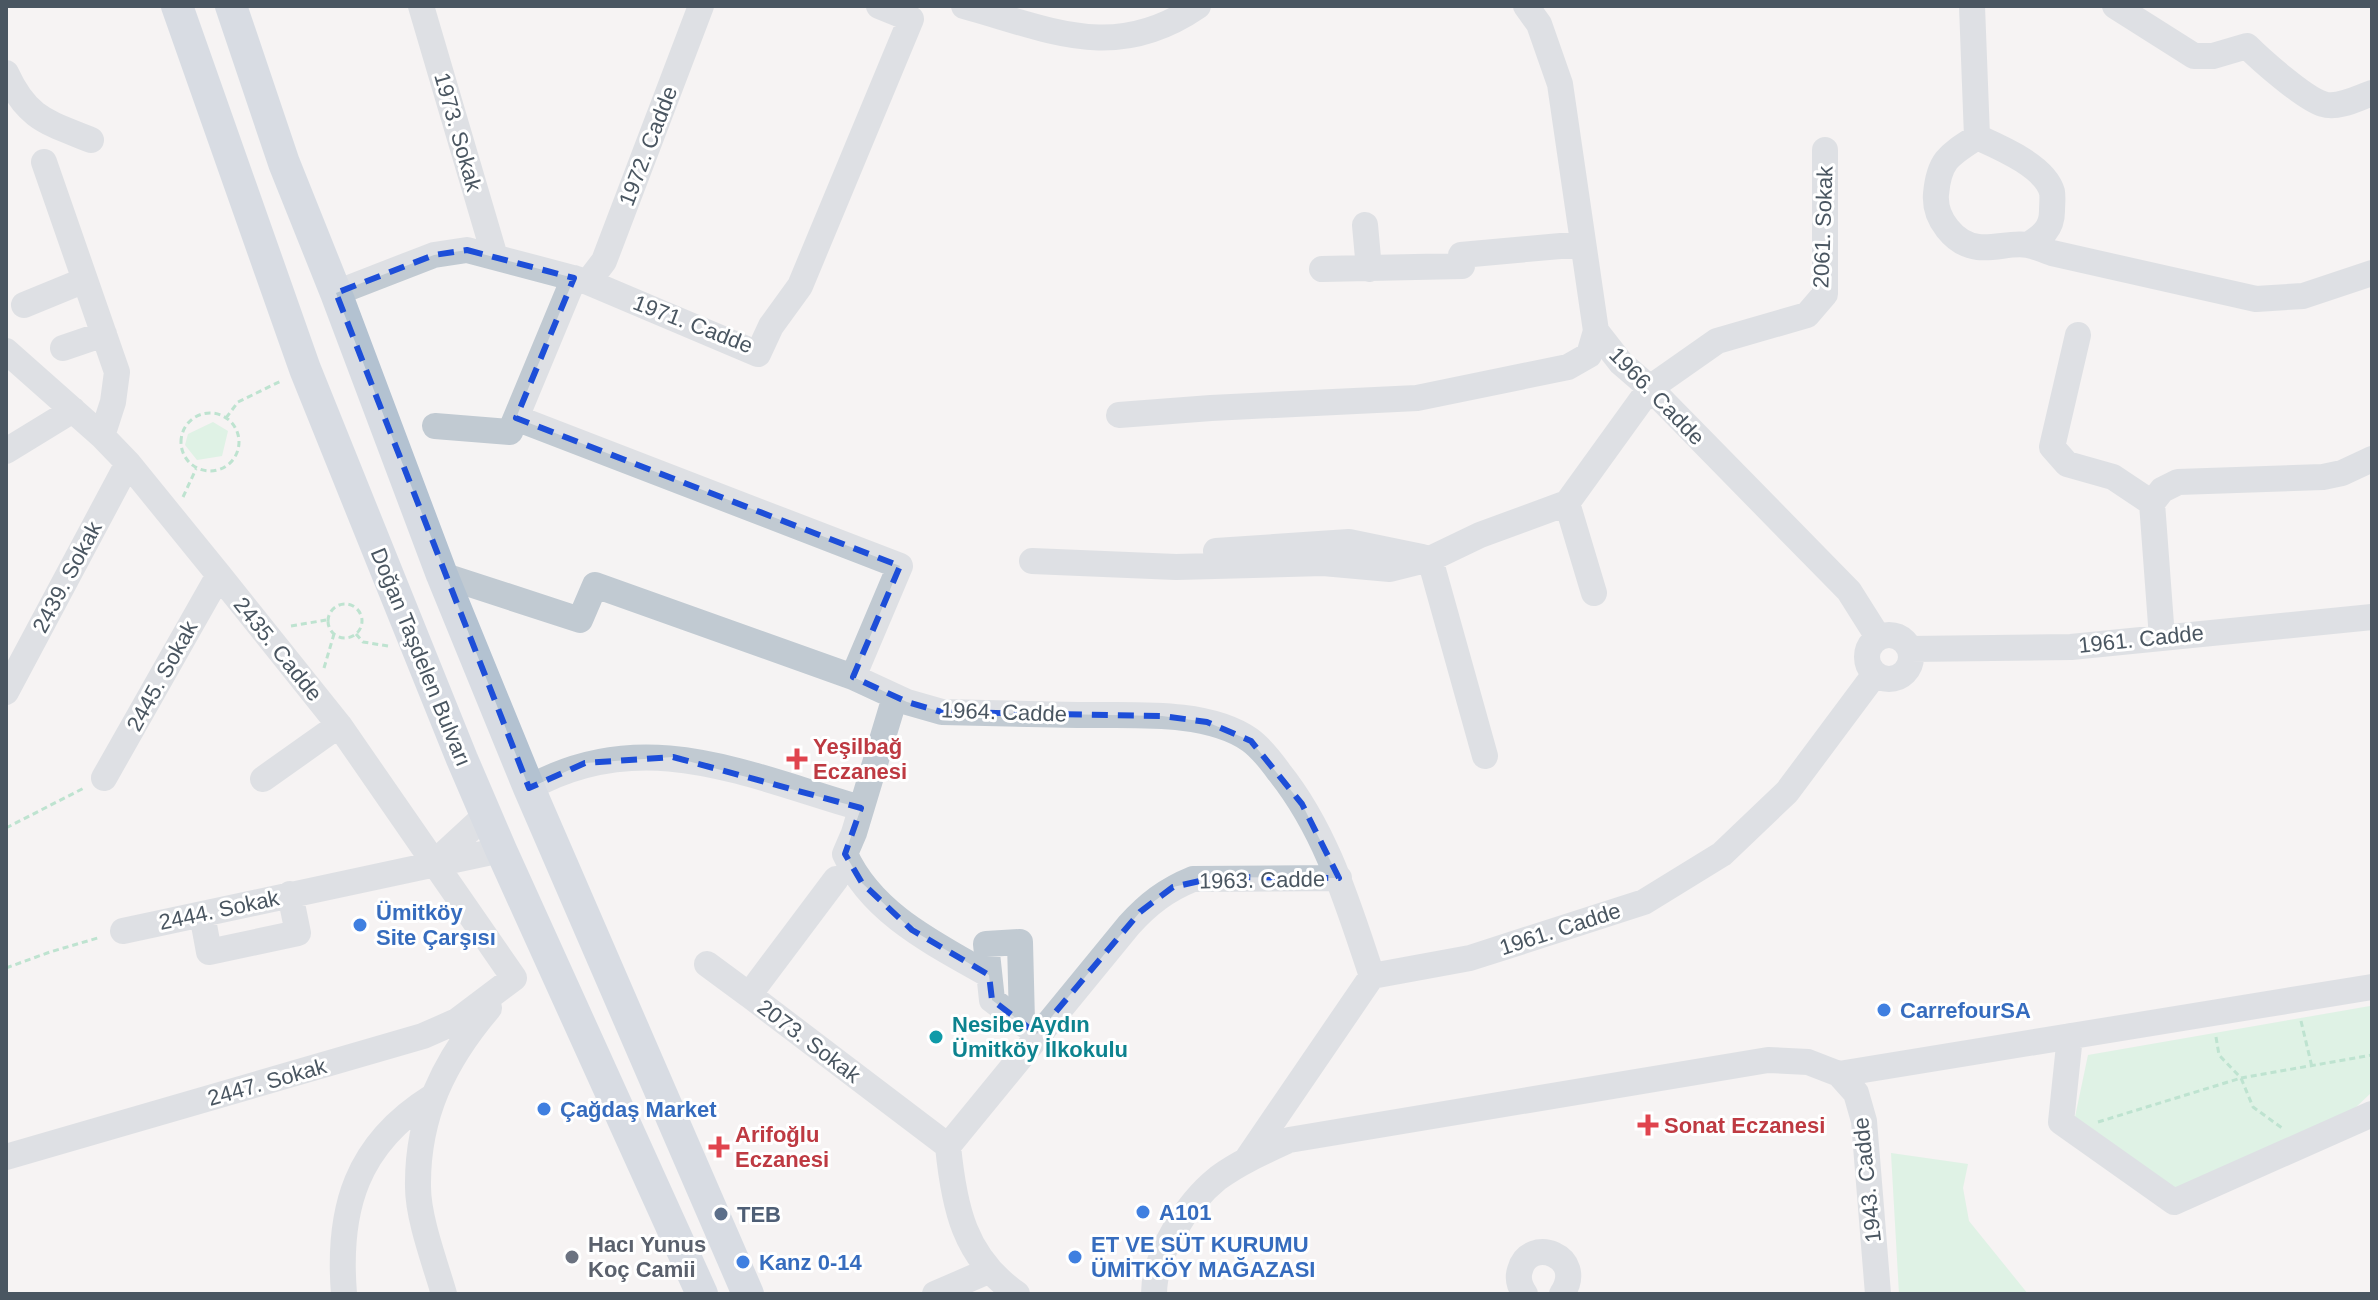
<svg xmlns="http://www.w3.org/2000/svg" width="2378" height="1300" font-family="Helvetica,sans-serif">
<rect width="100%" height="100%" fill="#f5f3f3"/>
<path fill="#c3f1d5" d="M213,422l15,9 -6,25 -25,4 -12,-15 3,-11z
M2370,1006l2,86 -18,17 -178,83 -101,-75 13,-62z
M1891,1153l77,11 -5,24 6,33 59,73h-129z"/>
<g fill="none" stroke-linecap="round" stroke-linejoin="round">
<path stroke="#7ad0a6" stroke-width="3" stroke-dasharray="6 4" stroke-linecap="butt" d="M181 442a29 29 0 1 1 58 0a29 29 0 1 1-58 0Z
M226,418l12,-16 43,-21
M183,497l13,-28
M328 621a17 17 0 1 1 34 0a17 17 0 1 1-34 0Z
M291,626l35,-6
M356,634l7,8 25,4
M324,668l10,-34
M6,828l78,-40
M6,968l44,-16 51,-15
M2301,1021l11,46
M2216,1037l3,18 22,23 131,-23
M2098,1122l143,-44 12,29 29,21"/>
<path stroke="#c1cad2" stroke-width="26" d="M421,6l74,251
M964,6c87,24 151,57 234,0
M1526,6l13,18 21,60 36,247 25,32 29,25 199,203 29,46
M1972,6l5,131c-28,18 -38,23 -41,57 -2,24 18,50 42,53 17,2 34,-5 50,-2 8,1 17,6 24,8l204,46 47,-3 69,-23
M2115,6l79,50h19l34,-10c14,14 58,53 76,58 15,5 35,-6 49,-11
M6,73c21,46 41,49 85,67
M1977,137c22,10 68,29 75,55 1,5 0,13 0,19 0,18 -10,25 -24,34
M44,162l73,210 -4,30 -11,34
M1365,225l4,44
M1322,269l140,-3 -1,-11 122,-11
M588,282l16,-21 97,-255
M336,293l98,-38 33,-5 121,32 170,72 13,-28 29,-40 111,-267 -32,-13
M24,305l61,-25
M2078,335l-26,112 15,17 46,13 39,26
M63,348l41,-14
M6,351l96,85 26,27 91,112 120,150 175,253
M1119,415l92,-7 206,-10 151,-31 21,-12 7,-24
M516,418l384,148 -47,111
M435,426l75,6 64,-154
M6,451l67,-41
M1567,503l27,90
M1216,551l133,-9 73,15
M1430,559l55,197
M1032,561l144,6 147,-4 67,6 40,-10 50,-24 87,-32 83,-115 67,-47 90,-26 18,-21v-144
M442,575l138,45 15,-35 258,92 54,25 35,10c45,1 90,2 135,3 52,1 129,-6 173,25 11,8 21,21 29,32 48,60 69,133 93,204
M1867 657a22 22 0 1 1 44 0a22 22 0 1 1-44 0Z
M2162,638l-10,-135 10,-13 16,-8 145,-5 19,-4 30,-14
M1910,649l161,-2 301,-30
M6,692l122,-229
M895,697l-41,136 -9,21c27,60 90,90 144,121
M104,778l115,-203
M263,779l76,-54
M529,788c114,-64 217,-13 332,20
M435,862l51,-47
M836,879l-87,116 199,151
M202,914l7,38 89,-19 -8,-39
M123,931l378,-81
M707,964l42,31
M1022,1022l-2,-80 -34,2 6,56 45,34
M2070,1036l-9,86 113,80 198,-88
M1839,1074l17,19 8,28 14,173
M6,1157l417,-121 34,-15 57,-43
M1247,1159l125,-183 98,-18 174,-56 78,-48 65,-62 88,-118
M344,1294c-7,-86 13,-150 88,-197
M444,1294c-9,-31 -26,-76 -26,-107 -1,-71 26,-126 71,-179
M935,1294l53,-23
M1017,1294c-53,-37 -63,-87 -69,-148l181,-221c19,-21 37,-35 64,-46l146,-1
M1154,1294c0,-40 33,-91 64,-116 22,-16 47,-27 71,-38l479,-80 40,2 31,12 533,-87
M1525,1294c-5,-7 -8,-15 -5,-24 9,-35 67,-14 42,24"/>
<path stroke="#b3c2d1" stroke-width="32" d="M177,6l128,363 157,390 39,91 201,444
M231,6l53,157 52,130 106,282 87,213 219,506"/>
</g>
<path d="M0 0H2378V1300H0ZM467,250l107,28 -58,140 384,148 -47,111 54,25 35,10 220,4 45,6 44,19 51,63 37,74 -121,-1 -45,10 -33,25 -103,122 -45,-34 -3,-25 -77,-45 -50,-47 -17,-29 16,-46 -188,-51 -88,6 -56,25 -193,-495 98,-38z" fill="#f5f3f3" fill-opacity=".55" fill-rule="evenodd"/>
<path fill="none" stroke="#1d4ed8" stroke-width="6" stroke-dasharray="16 10" stroke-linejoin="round" d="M467,250l107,28 -58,140 384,148 -47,111 54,25 35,10 220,4 45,6 44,19 51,63 37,74 -121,-1 -45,10 -33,25 -103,122 -45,-34 -3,-25 -77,-45 -50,-47 -17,-29 16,-46 -188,-51 -88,6 -56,25 -193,-495 98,-38z"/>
<g fill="#e0444e" stroke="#fff" stroke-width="3">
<path d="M793 747h8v8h8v8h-8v8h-8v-8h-8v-8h8z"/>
<path d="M1644 1113h8v8h8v8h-8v8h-8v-8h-8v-8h8z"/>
<path d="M715 1135h8v8h8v8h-8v8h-8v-8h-8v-8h8z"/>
</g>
<g fill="#3f7fe0" stroke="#fff" stroke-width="3">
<circle cx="360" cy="925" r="8"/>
<circle cx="1884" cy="1010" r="8"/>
<circle cx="544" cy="1109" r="8"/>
<circle cx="1143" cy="1212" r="8"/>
<circle cx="1075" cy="1257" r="8"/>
<circle cx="743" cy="1262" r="8"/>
</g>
<circle fill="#0f9aa8" stroke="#fff" stroke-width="3" cx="936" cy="1037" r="8"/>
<circle fill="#5c6f8a" stroke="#fff" stroke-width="3" cx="721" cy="1214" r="8"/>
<circle fill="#6b7280" stroke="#fff" stroke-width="3" cx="572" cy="1257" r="8"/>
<g text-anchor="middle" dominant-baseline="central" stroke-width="6" stroke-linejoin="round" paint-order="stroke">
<g font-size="22" fill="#4a5661" stroke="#fff">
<text transform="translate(458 132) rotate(74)">1973. Sokak</text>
<text transform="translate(648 146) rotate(-69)">1972. Cadde</text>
<text transform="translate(1823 227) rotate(-88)">2061. Sokak</text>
<text transform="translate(693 324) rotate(21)">1971. Cadde</text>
<text transform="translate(1657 396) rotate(46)">1966. Cadde</text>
<text transform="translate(67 577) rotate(-62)">2439. Sokak</text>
<text transform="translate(2141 639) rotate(-6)">1961. Cadde</text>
<text transform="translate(278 649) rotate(51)">2435. Cadde</text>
<text transform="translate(421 657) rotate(68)">Doğan Taşdelen Bulvarı</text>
<text transform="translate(162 676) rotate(-61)">2445. Sokak</text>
<text transform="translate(1004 712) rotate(2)">1964. Cadde</text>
<text transform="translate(1262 880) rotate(-1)">1963. Cadde</text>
<text transform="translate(219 910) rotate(-12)">2444. Sokak</text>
<text transform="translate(1560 929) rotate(-18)">1961. Cadde</text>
<text transform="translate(809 1041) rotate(37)">2073. Sokak</text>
<text transform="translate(267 1082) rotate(-16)">2447. Sokak</text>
<text transform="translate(1867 1180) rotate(-96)">1943. Cadde</text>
</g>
<g font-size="22" font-weight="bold" fill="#be3a42" stroke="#fff" text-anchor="start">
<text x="813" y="746">Yeşilbağ<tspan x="813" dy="25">Eczanesi</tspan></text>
<text x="1664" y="1125">Sonat Eczanesi</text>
<text x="735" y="1134">Arifoğlu<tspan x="735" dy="25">Eczanesi</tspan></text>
</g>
<g font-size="22" font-weight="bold" fill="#366cbe" stroke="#fff" text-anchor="start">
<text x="376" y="912">Ümitköy<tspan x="376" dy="25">Site Çarşısı</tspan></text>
<text x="1900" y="1010">CarrefourSA</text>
<text x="560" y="1109">Çağdaş Market</text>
<text x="1159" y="1212">A101</text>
<text x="1091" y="1244">ET VE SÜT KURUMU<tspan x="1091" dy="25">ÜMİTKÖY MAĞAZASI</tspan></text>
<text x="759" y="1262">Kanz 0-14</text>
</g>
<g font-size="22" font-weight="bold" fill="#0d838f" stroke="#fff" text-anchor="start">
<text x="952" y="1024">Nesibe Aydın<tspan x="952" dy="25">Ümitköy İlkokulu</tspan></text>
</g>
<g font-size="22" font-weight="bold" fill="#4e5e75" stroke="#fff" text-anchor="start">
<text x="737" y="1214">TEB</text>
</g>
<g font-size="22" font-weight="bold" fill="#5b616d" stroke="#fff" text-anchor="start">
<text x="588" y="1244">Hacı Yunus<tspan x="588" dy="25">Koç Camii</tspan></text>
</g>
</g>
<rect width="2378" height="1300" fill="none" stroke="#4a5661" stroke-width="16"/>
</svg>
